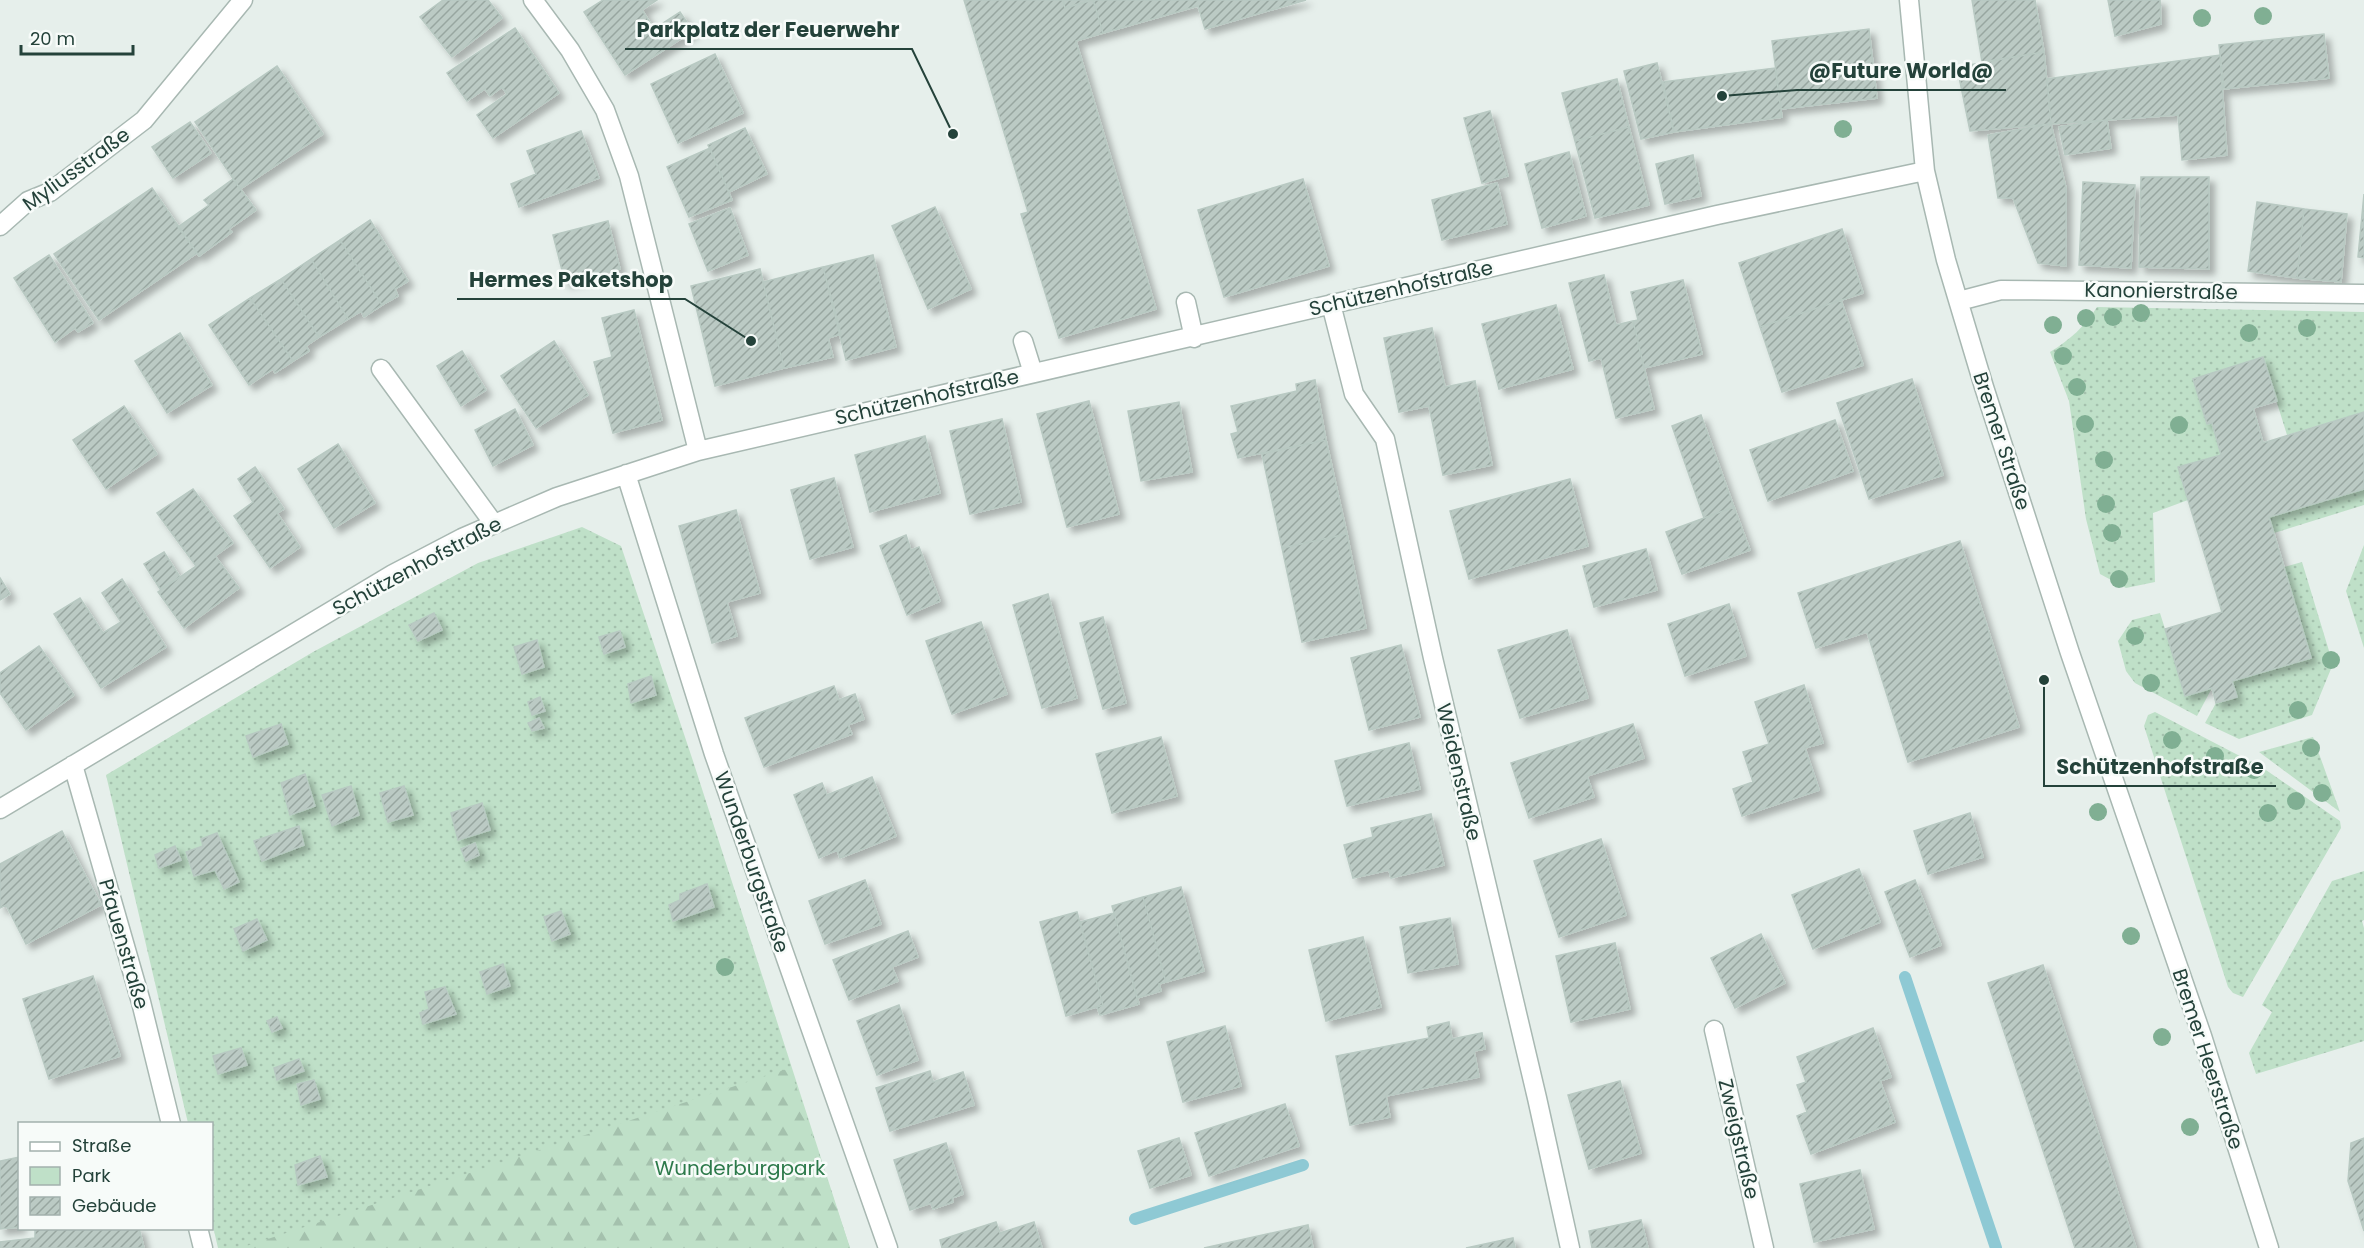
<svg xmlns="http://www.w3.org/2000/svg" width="2364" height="1248" font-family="Poppins,sans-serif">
<defs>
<pattern id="green-dots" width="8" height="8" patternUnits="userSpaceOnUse" patternTransform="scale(1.5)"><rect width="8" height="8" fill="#bfe0c8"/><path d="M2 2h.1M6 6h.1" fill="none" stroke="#a4c1ad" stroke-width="1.8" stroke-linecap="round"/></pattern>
<pattern id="forest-firs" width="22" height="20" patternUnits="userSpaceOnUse" patternTransform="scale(1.5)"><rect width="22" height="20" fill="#bfe0c8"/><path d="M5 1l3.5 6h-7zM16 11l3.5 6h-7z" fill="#a4c1ad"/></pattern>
<pattern id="building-hatch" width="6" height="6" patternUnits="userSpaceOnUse" patternTransform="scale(1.5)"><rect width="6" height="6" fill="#bbcac4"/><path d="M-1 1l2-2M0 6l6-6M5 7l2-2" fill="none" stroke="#98a6a0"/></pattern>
<filter id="shadow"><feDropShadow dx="5.5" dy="5.5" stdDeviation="3" flood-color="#0004"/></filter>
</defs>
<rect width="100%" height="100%" fill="#e6efeb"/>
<path fill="url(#green-dots)" d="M2097,307l267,5v100l-77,23 -24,-77 -70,21 14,45 5,-1 9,32 -42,13 9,32 -35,13 2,69 -29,6 -26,-14 -14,-55 -17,-118 -19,-49c21,-13 34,-25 47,-45z
M2364,489v16l-90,28 -5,-16z
M582,527l39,19 72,215 157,487h-632l-6,-26v-98l-24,-1 -82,-348 207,-123 165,-89z
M2364,545v103l-18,-57z
M2302,562l31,102 -21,51 -73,24 -34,-16 11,-20 21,-6 -5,-16 79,-24 -27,-90z
M2160,613l5,16 47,59 -15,28 -62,-33 -9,-12 -8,-30 14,-21z
M2155,712l108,56 77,53 1,7 -98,169 -10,-4 -5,-6 -84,-261 4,-11z
M2313,737l27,75 -81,-60z
M2364,871v49l-2,1 2,7v113l-108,33 -7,-21 23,-41 -10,-7 70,-124z"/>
<path fill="url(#forest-firs)" d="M790,1068l60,180h-610z"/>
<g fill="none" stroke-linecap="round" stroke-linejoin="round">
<path stroke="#8ec9d4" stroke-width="12" d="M1905,977l91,271
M1135,1219l168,-54"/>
</g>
<path fill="url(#building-hatch)" stroke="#b8c9c2" stroke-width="1.5" filter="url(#shadow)" d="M443,0h45l14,18 -50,39 -32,-40z
M603,0h54l-15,10 12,19 26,-17 13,19 -68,44 -41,-63z
M964,0h99l2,8 28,-8 10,33 -27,8 80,268 -97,29 -38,-124 7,-2z
M1063,0h28l-26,8z
M1093,0h213l-101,29 -7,-23 -95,27z
M1972,0h63l9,52 -62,10z
M2108,0h52l1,24 -46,12z
M515,28l44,65 -66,45 -16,-23 30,-21 -5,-7 -12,9 -5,-7 -18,12 -20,-28z
M1869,29l8,69 -96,11 -9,-68z
M2324,34l5,44 -105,11 -5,-44z
M2044,52l7,72 -81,7 -13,-64z
M715,54l28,59 -65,30 -27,-59z
M2220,55l7,100 -45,5 -4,-45 -127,9 -4,-45z
M1657,63l17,69 -33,7 -17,-68z
M277,66l46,68 -83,55 -45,-67z
M1775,68l7,49 -108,15 -11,-50z
M1617,79l12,48 -54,14 -13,-48z
M1490,111l18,65 -26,7 -18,-65z
M2107,120l4,28 -46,7 -6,-28z
M190,122l21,31 -38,25 -21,-31z
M2051,124l15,64v78l-28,-3 -25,-65h-15l-10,-63z
M1629,127l20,78 -54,13 -20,-77z
M745,128l22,46 -38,18 -21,-47z
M581,131l18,47 -80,29 -8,-23 25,-10 -9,-23z
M710,148l22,52 -43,17 -22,-50z
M1569,152l17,64 -44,12 -17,-64z
M1693,155l8,41 -36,8 -9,-40z
M2141,177h68v92l-70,-2z
M233,179l23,31 -27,19 3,3 -33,24 -21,-29 31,-22 -5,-5z
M1303,179l26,87 -105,31 -26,-87z
M2083,182l52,3 -4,83 -52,-3z
M1497,183l10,41 -65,16 -10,-40z
M152,188l45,65 -98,67 -45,-66z
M2364,194v64l-6,-1z
M2257,202l47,7 -7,69 -49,-7z
M935,207l36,82 -43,20 -36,-83z
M730,208l18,47 -40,16 -19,-47z
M2304,209l43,5 -6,68 -44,-4z
M370,220l38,61 -13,8 3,7 -16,9 -42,-65z
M608,221l12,48 -55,13 -12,-47z
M1842,229l21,64 -103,34 -21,-64z
M340,240l42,65 -18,12 -3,-6 -13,8 -37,-60z
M49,255l44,68 -15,9 -3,-4 -20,14 -41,-64z
M873,255l23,92 -50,13 -23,-93z
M311,259l37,60 -29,18 -38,-58z
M823,267l18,67 -13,4 5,19 -49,11 -21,-86z
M760,269l24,99 -69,18 -24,-100z
M1604,275l12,50 17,-4 21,88 -38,9 -15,-60 -12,3 -20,-78z
M281,279l38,58 -13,9 3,5 -16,10 -43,-63z
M1683,280l19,74 -58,14 -11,-47 5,-1 -7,-28z
M250,298l43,63 -18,12 -2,-4 -24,16 -40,-60z
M1841,300l22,65 -81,27 -22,-65z
M1556,305l17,64 -74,20 -17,-65z
M634,310l28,110 -49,13 -19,-71 18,-5 -10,-39z
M1432,328l13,59 30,-6 17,84 -49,10 -14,-69 -30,6 -15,-74z
M180,333l32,52 -45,28 -32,-52z
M554,341l34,54 -52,33 -35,-52z
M462,351l24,39 -25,16 -24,-40z
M2263,357l14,44 -24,7 10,35 101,-31v77l-95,28 42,141 -79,23 5,16 -21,6 -4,-15 -27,8 -20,-67 57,-17 -44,-145 43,-12 -9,-32 -5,1 -14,-45z
M1912,379l31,96 -74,24 -32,-96z
M1315,380l11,60 -88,18 -7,-24 7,-2 -7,-26 66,-15 -1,-7z
M1089,401l30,113 -52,13 -30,-113z
M1179,402l13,70 -51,9 -13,-70z
M124,406l33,48 -51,35 -33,-49z
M515,409l18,36 -40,21 -18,-36z
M1701,415l33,92 -30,11 -32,-92z
M1002,419l19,83 -51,12 -20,-83z
M1835,420l18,51 -85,30 -18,-51z
M925,436l15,57 -70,19 -15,-57z
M1326,440l21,94 -65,14 -20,-94z
M338,444l37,59 -41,25 -36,-59z
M255,467l29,42 -7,4 23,34 -30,21 -36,-52 19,-14 -15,-23z
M834,478l19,69 -43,12 -19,-69z
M1570,479l18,67 -119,33 -19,-68z
M193,489l40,54 -18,13 24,32 -55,40 -26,-36 38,-26 -39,-53z
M1734,507l16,43 -68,24 -16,-42z
M736,510l24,83 -33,9 10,34 -25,7 -33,-117z
M1347,534l19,94 -64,14 -20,-94z
M906,535l5,15 8,-3 21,54 -33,14 -27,-69z
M1960,541l59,186 -111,35 -41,-130 -51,16 -18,-55z
M1646,549l11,41 -63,17 -11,-41z
M164,552l16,25 -20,12 -16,-25z
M0,578l10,16 -10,6z
M122,579l44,68 -65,41 -47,-74 26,-16 23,35 18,-11 -19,-29z
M1048,594l29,104 -35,10 -29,-103z
M1729,604l17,52 -61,20 -17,-52z
M434,613l8,17 -24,11 -9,-16z
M1103,617l23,86 -23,6 -23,-86z
M981,622l26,72 -55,20 -26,-73z
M1567,630l21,68 -68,20 -22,-68z
M620,631l5,16 -21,7 -5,-17z
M537,640l7,27 -22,7 -8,-27z
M1401,645l19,72 -51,13 -18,-72z
M39,646l35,49 -48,35 -26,-37v-20z
M651,676l5,19 -25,8 -3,-19z
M1804,685l19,58 -18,5 14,42 -77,26 -9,-27 20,-7 -10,-30 26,-8 -14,-42z
M834,686l5,14 16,-6 9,25 -16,6 4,9 -88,33 -19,-49z
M540,697l5,14 -13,4 -4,-13z
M539,718l5,10 -12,3 -4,-8z
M281,724l7,20 -35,13 -7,-21z
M1633,724l11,34 -57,18 7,21 -65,21 -18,-55z
M1161,737l16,59 -65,17 -16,-59z
M1409,743l11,46 -73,17 -12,-45z
M305,774l10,32 -25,9 -9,-32z
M872,777l24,59 -56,22 -3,-8 -18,8 -25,-63 28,-12 5,12z
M351,786l8,29 -27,11 -10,-31z
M404,786l9,29 -25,7 -8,-29z
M482,803l8,27 -32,10 -7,-27z
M1970,813l13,44 -55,17 -14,-43z
M1431,814l13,51 -53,13 -2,-8 -36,8 -9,-33 29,-8 -2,-9z
M299,826l5,19 -42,16 -8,-20z
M62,831l39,74 -75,39 -20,-39 -6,3v-44z
M217,833l22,49 -15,7 -9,-19 -21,6 -8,-24 17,-6 -2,-7z
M1601,839l25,76 -67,22 -25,-76z
M475,843l4,12 -13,6 -5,-12z
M175,846l6,14 -22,8 -4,-13z
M1859,869l21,53 -67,27 -21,-54z
M865,880l16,44 -56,20 -16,-43z
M1915,880l26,65 -31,12 -25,-65z
M707,884l7,23 -41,14 -4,-16 11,-5v-6z
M1181,887l23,84 -38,11 -23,-85z
M1143,897l23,85 -7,2 2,7 -24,7 -25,-92z
M561,911l9,23 -18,7 -8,-24z
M1077,912l26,93 -37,11 -26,-94z
M1114,913l25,91 -39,11 -3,-8 6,-2 -23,-83z
M1450,918l8,46 -50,9 -8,-46z
M257,919l10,21 -24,11 -9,-22z
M908,931l10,26 -26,10 6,14 -49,19 -16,-40z
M1761,934l24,49 -50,25 -24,-50z
M1363,937l18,70 -55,14 -17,-71z
M1615,943l15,66 -59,13 -15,-66z
M503,964l7,22 -23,8 -7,-22z
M2043,965l93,283h-61l-87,-265z
M93,976l27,80 -71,23 -26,-80z
M445,987l11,27 -33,10 -3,-11 9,-4 -4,-17z
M899,1005l19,55 -41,15 -20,-54z
M277,1017l5,11 -10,4 -5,-11z
M1449,1022l3,17 30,-6 3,16 -11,2 5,26 -93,19 4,21 -40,8 -14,-69 93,-18 -2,-11z
M1225,1026l16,60 -58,16 -16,-60z
M1873,1028l18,49 -11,4 15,41 -84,32 -14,-38 10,-4 -10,-27 9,-3 -9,-25z
M241,1048l6,17 -29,9 -5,-18z
M299,1059l5,12 -27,9 -3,-12z
M930,1071l3,11 30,-10 11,33 -84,26 -14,-43z
M314,1080l6,19 -19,6 -4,-21z
M1620,1081l21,72 -52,16 -21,-74z
M1285,1104l14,42 -90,30 -14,-43z
M1179,1138l12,37 -41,13 -12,-37z
M2364,1138v93l-16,-50 3,-38z
M946,1143l17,51 -11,4 1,4 -20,7 -2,-6 -21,7 -16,-50z
M320,1156l7,21 -29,8 -3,-20z
M20,1157v70l-20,2v-68z
M1860,1170l14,59 -60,13 -14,-58z
M1641,1220l7,28h-56l-3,-17z
M996,1222l4,11 34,-11 8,26h-100l-2,-8z
M1308,1225l5,23h-109z
M35,1228h104l5,20h-144v-6l35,-4z
M1513,1238l2,10h-49z"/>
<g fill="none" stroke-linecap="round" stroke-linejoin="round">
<defs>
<path id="minor" d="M533,0l37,50 35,60 24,66 69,275
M1909,0l16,171 21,89 38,127 86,266 132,383 67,212
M0,226l28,-25 22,-9 94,-72 99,-120
M1959,301l42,-11 363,4
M1186,302l8,36
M1331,304l23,90 31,45 48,219 104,440 33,150
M1023,341l10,32
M381,369l113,155
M626,474l88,280 174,494
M73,765l68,237 30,122
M0,809l393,-235 69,-36 95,-41 141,-46 1019,-236 208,-44
M1714,1030l50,218
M198,1228l5,20"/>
</defs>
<use href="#minor" stroke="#a8b8b2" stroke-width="21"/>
<use href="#minor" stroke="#fff" stroke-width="18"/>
</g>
<g fill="#80af93">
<circle cx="2263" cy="16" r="9"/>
<circle cx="2202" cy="18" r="9"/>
<circle cx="1843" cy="129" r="9"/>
<circle cx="2141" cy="313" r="9"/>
<circle cx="2113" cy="317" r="9"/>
<circle cx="2086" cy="318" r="9"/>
<circle cx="2053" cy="325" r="9"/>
<circle cx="2307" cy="328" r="9"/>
<circle cx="2249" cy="333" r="9"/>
<circle cx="2063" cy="356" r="9"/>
<circle cx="2077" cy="387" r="9"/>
<circle cx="2085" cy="424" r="9"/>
<circle cx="2179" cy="425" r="9"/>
<circle cx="2104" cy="460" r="9"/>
<circle cx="2106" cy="504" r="9"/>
<circle cx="2112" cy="533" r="9"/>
<circle cx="2119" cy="579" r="9"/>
<circle cx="2135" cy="636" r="9"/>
<circle cx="2331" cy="660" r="9"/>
<circle cx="2151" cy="683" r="9"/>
<circle cx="2298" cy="710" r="9"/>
<circle cx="2172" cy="740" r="9"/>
<circle cx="2311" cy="748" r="9"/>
<circle cx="2215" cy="756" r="9"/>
<circle cx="2254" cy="770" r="9"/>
<circle cx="2322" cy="793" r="9"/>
<circle cx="2296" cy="801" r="9"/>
<circle cx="2098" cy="812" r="9"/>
<circle cx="2268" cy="813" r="9"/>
<circle cx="2131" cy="936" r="9"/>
<circle cx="725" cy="967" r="9"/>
<circle cx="2162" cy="1037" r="9"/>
<circle cx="2190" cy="1127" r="9"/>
</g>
<g text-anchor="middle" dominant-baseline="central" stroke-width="5" stroke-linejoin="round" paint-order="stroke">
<g font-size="20" fill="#24423a" stroke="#f7fbf9">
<text transform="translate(76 169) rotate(-36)">Myliusstraße</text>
<text transform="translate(1401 288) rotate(-13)">Schützenhofstraße</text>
<text transform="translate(2161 291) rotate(1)">Kanonierstraße</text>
<text transform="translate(927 397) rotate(-13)">Schützenhofstraße</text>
<text transform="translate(2002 441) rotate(72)">Bremer Straße</text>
<text transform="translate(417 566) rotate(-28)">Schützenhofstraße</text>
<text transform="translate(1459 772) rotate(77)">Weidenstraße</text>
<text transform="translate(752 862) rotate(71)">Wunderburgstraße</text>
<text transform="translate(124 944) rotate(74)">Pfauenstraße</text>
<text transform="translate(2208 1059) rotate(72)">Bremer Heerstraße</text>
<text transform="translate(1739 1139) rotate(77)">Zweigstraße</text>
</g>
<g font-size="20" fill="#2d7a4b" stroke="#f7fbf9">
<text x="740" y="1168">Wunderburgpark</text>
</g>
</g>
<path fill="none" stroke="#24423a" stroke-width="2" d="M953 134L912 49H625M1722 96L1797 90H2006M751 341L685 299H457M2044 680L2044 786H2276"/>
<g fill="#24423a" stroke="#f7fbf9" stroke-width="2">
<circle cx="953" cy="134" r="6"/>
<circle cx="1722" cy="96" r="6"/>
<circle cx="751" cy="341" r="6"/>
<circle cx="2044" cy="680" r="6"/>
</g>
<g font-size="21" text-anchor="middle" font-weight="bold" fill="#24423a" stroke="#f7fbf9" stroke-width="5" stroke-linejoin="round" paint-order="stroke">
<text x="768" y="37">Parkplatz der Feuerwehr</text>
<text x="1901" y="78">@Future World@</text>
<text x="571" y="287">Hermes Paketshop</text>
<text x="2160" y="774">Schützenhofstraße</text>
</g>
<rect x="18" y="1122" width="195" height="108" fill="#f7fbf9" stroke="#a3b1ad" stroke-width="1.5"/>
<rect x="30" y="1142" width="30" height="9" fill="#ffffff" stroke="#a3b1ad" stroke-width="1.5"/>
<text x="72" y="1152" font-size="18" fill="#24423a">Straße</text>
<rect x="30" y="1167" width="30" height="18" fill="#bfe0c8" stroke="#a3b1ad" stroke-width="1.5"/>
<text x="72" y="1182" font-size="18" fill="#24423a">Park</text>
<rect x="30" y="1197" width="30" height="18" fill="url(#building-hatch)" stroke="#a3b1ad" stroke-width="1.5"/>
<text x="72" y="1212" font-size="18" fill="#24423a">Gebäude</text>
<path d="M21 45v9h112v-9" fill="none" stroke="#24423a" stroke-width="3"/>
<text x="30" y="45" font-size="18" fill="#24423a" stroke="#f7fbf9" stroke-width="4.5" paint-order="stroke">20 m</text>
</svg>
